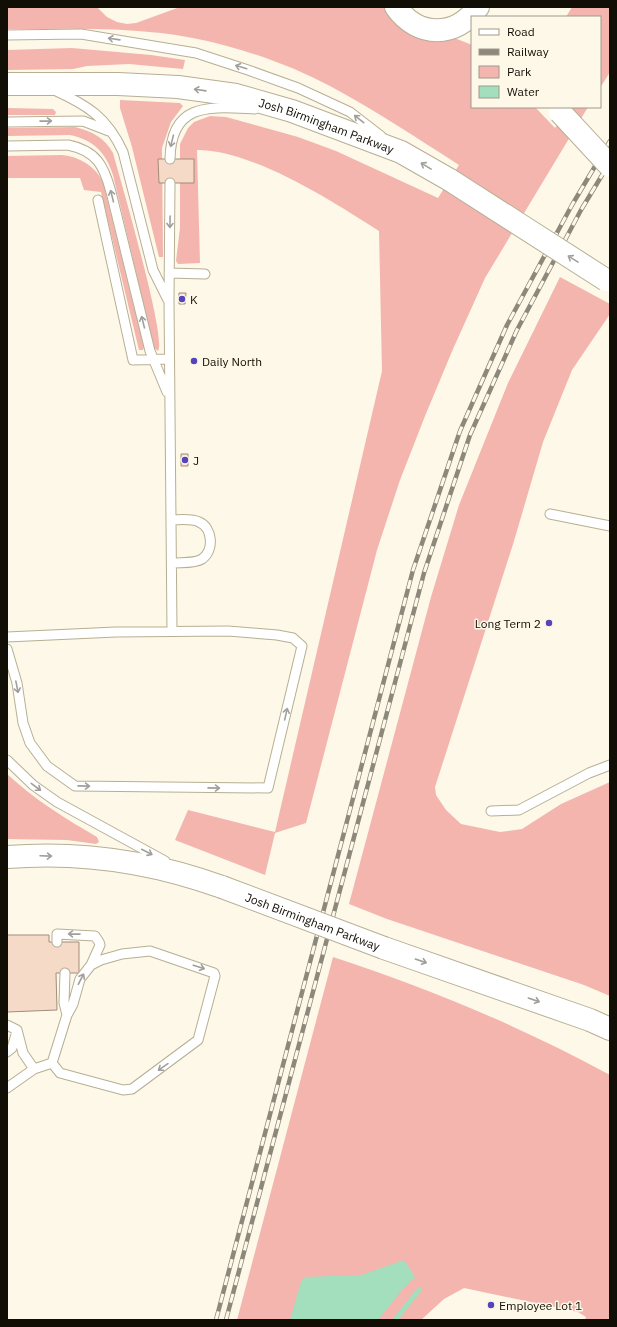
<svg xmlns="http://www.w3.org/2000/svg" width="617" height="1327" font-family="'IBM Plex Sans',sans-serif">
<rect width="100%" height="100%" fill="#fdf8e7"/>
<path fill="#f3b5ae" d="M7,7h90l10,10 10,5 10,2 9,-1 44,-16h203l44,30 30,2 15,6v62h63l20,21 15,-21h18l-103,171 -32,71 -28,67 -25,64 -23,70 -71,273 -31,10 -10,42 -90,-35 13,-30 87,22 107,-461 -3,-140c-47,-30 -126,-81 -182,-81l3,113 -22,1 -2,-3 4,-33v-84l8,-16 6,-6 16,-6 16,1 72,20 38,14 102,47 21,-33c-42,-27 -84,-55 -129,-79 -51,-27 -112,-46 -169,-53 -51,-6 -103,-4 -154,-4z
M572,7h38v65l-10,16v-71h-34z
M72,48l79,7 34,5 -2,9 -54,-5 -42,2 -14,3 -66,1v-20z
M120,100l60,3 3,3 -12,16 -9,26 1,109h-4l-27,-110 -12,-39z
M7,108l46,1 3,3 -1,3h-48z
M75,127c17,4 30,11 38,26 7,25 54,186 45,198l-4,-3 -41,-173c-7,-22 -19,-35 -43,-40l-63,1v-8z
M62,155c18,2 33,11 41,27l41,165 -1,3h-4l-38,-158 -17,-2 -4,-12h-73v-22z
M560,277l50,27v10l-38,56 -29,72 -29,99 -79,246 1,8 10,15 15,14 39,8 22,-3 39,-25 49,-22v214l-26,-11 -197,-66 -38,-15 82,-307 28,-92 49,-122z
M7,774c27,25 57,44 90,63l2,5 -3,2 -29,-4 -60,-1z
M333,957c95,31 189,70 277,118v245h-25l1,-3 -8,-5 -114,-24 -20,11 -23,21h-184z"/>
<path fill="#a3debd" d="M404,1260l11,17 -13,13 -24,30h-88l11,-38 4,-5 56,-2z"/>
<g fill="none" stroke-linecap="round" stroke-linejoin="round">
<path stroke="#a3debd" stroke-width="5" d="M395,1320l24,-30"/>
</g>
<path fill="#f4dac7" stroke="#a38c7a" d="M158,159h36v24h-35z
M179,293h7l-1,11h-6z
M181,454h7v12h-7z
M7,935h42v7h30v31h-23l1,37 -50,2z"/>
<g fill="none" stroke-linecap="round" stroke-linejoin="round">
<defs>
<path id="service" d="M7,35l74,-1 115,19 52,17 50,18 52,24 31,24
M54,90c33,15 53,27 69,62l30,118 15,30
M7,122l76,-1 26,10
M7,146l61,-1c29,6 36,21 43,47l39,159 17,41
M170,159c1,-58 41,-52 85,-50
M170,183l-1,118 3,330
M98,200l35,160 36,-1
M169,273l36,1
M550,514l60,12
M171,520c8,0 20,-2 28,2 13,5 16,28 3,37 -8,5 -21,3 -30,4
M7,637l109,-5 112,-1 49,4 16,3 9,8 -34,142 -193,-2 -28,-20 -17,-23 -7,-20 -6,-40 -10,-34
M7,760l26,25 24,17 108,59
M491,811l28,-1 70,-37 21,-8
M57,942v-8l38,2 4,6 1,3 -9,20
M65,973l-1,30 3,12
M7,1025l10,5 6,23 11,16
M7,1052l5,-4 5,-17
M7,1088l27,-19 18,-6 15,-48 6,-11 7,-25 11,-14 10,-5 21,-6 28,-3 64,22 1,3 -17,64 -66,49 -9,1 -63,-17 -8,-10"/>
<path id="tertiary" d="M396,7c22,31 60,31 82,0"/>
<g id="secondary">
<path id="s1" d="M7,84h111l60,3 58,8 56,16 109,41 49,28"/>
<path d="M7,857c74,-6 146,5 215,30"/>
<path d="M384,948l206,72 20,9"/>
</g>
</defs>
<use href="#service" stroke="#b7af94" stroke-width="11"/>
<use href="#tertiary" stroke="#b7af94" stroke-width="24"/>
<use href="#secondary" stroke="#b7af94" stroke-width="24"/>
<use href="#service" stroke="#fff" stroke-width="9"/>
<use href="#tertiary" stroke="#fff" stroke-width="22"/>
<use href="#secondary" stroke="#fff" stroke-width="22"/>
<defs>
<path id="rail" d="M216,1320l197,-750 47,-139 47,-106 65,-120 38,-64
M226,1320l198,-747 46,-138 47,-105 64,-120 29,-48"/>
</defs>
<use href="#rail" stroke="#8c887b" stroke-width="4.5"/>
<use href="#rail" stroke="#fdf8e7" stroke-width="3" stroke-dasharray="9" stroke-linecap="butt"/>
<defs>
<path id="tertiary-bridge" d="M560,112l50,54"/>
<g id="secondary-bridge">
<path d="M450,180l156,100"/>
<path id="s2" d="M222,887l162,61"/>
</g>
</defs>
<use href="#tertiary-bridge" stroke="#b7af94" stroke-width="24" stroke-linecap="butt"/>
<use href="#secondary-bridge" stroke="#b7af94" stroke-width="24" stroke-linecap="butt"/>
<use href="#tertiary-bridge" stroke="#fff" stroke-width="22"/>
<use href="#secondary-bridge" stroke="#fff" stroke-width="22"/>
</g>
<defs><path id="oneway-shaft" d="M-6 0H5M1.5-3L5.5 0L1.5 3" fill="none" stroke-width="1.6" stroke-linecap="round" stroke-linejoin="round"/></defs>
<g stroke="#a09f9b">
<use href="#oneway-shaft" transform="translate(114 39) rotate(-172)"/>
<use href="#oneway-shaft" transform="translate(241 67) rotate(-163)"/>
<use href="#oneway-shaft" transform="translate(200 90) rotate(-172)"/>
<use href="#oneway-shaft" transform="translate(359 119) rotate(-142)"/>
<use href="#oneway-shaft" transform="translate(46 121) rotate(-1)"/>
<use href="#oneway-shaft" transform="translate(172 141) rotate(104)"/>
<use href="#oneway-shaft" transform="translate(426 166) rotate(-149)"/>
<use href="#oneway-shaft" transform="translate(112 196) rotate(-104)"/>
<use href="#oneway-shaft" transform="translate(170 222) rotate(91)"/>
<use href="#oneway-shaft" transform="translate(573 259) rotate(-148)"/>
<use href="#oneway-shaft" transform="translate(143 322) rotate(-104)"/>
<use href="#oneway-shaft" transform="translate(17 687) rotate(79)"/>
<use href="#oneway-shaft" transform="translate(286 714) rotate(-77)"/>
<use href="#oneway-shaft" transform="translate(84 786) rotate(1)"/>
<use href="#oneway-shaft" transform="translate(36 787) rotate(37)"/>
<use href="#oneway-shaft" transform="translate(214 788) rotate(1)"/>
<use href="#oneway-shaft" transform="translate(147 852) rotate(27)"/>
<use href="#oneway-shaft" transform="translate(46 856) rotate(2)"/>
<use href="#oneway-shaft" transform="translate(74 934) rotate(-179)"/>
<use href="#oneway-shaft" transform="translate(421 961) rotate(19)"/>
<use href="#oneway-shaft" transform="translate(199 967) rotate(18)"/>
<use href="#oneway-shaft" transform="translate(81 979) rotate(-63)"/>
<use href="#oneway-shaft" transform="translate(534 1000) rotate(19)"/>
<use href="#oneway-shaft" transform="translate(163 1067) rotate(145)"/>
</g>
<g fill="#5644bb" stroke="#fdf8e7" stroke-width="1.5">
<circle cx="182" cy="299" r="4"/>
<circle cx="194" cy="361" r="4"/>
<circle cx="185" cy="460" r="4"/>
<circle cx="549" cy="623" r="4"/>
<circle cx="491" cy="1305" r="4"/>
</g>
<g text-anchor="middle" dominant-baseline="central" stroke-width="3" stroke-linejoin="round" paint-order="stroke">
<g font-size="12" fill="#110e05" stroke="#fdf8e7">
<text stroke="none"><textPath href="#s1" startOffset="325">Josh Birmingham Parkway</textPath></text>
<text stroke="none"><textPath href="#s2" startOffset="97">Josh Birmingham Parkway</textPath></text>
</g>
<g font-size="12" fill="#110e05" stroke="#fdf8e7" text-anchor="start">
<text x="190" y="299">K</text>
<text x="202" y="361">Daily North</text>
<text x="193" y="460">J</text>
<text x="541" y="623" text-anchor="end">Long Term 2</text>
<text x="499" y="1305">Employee Lot 1</text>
</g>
</g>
<rect width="617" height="1327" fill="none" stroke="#110e05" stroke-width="16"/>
<rect x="471" y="16" width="130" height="92" fill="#fdf8e7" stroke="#9f9a8d"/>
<rect x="479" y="29" width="20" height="6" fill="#ffffff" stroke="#9f9a8d"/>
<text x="507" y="36" font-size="12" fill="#110e05">Road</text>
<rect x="479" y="49" width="20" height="6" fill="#8c887b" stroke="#9f9a8d"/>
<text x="507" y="56" font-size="12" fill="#110e05">Railway</text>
<rect x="479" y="66" width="20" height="12" fill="#f3b5ae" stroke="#9f9a8d"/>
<text x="507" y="76" font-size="12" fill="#110e05">Park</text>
<rect x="479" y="86" width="20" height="12" fill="#a3debd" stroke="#9f9a8d"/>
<text x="507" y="96" font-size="12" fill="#110e05">Water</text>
</svg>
